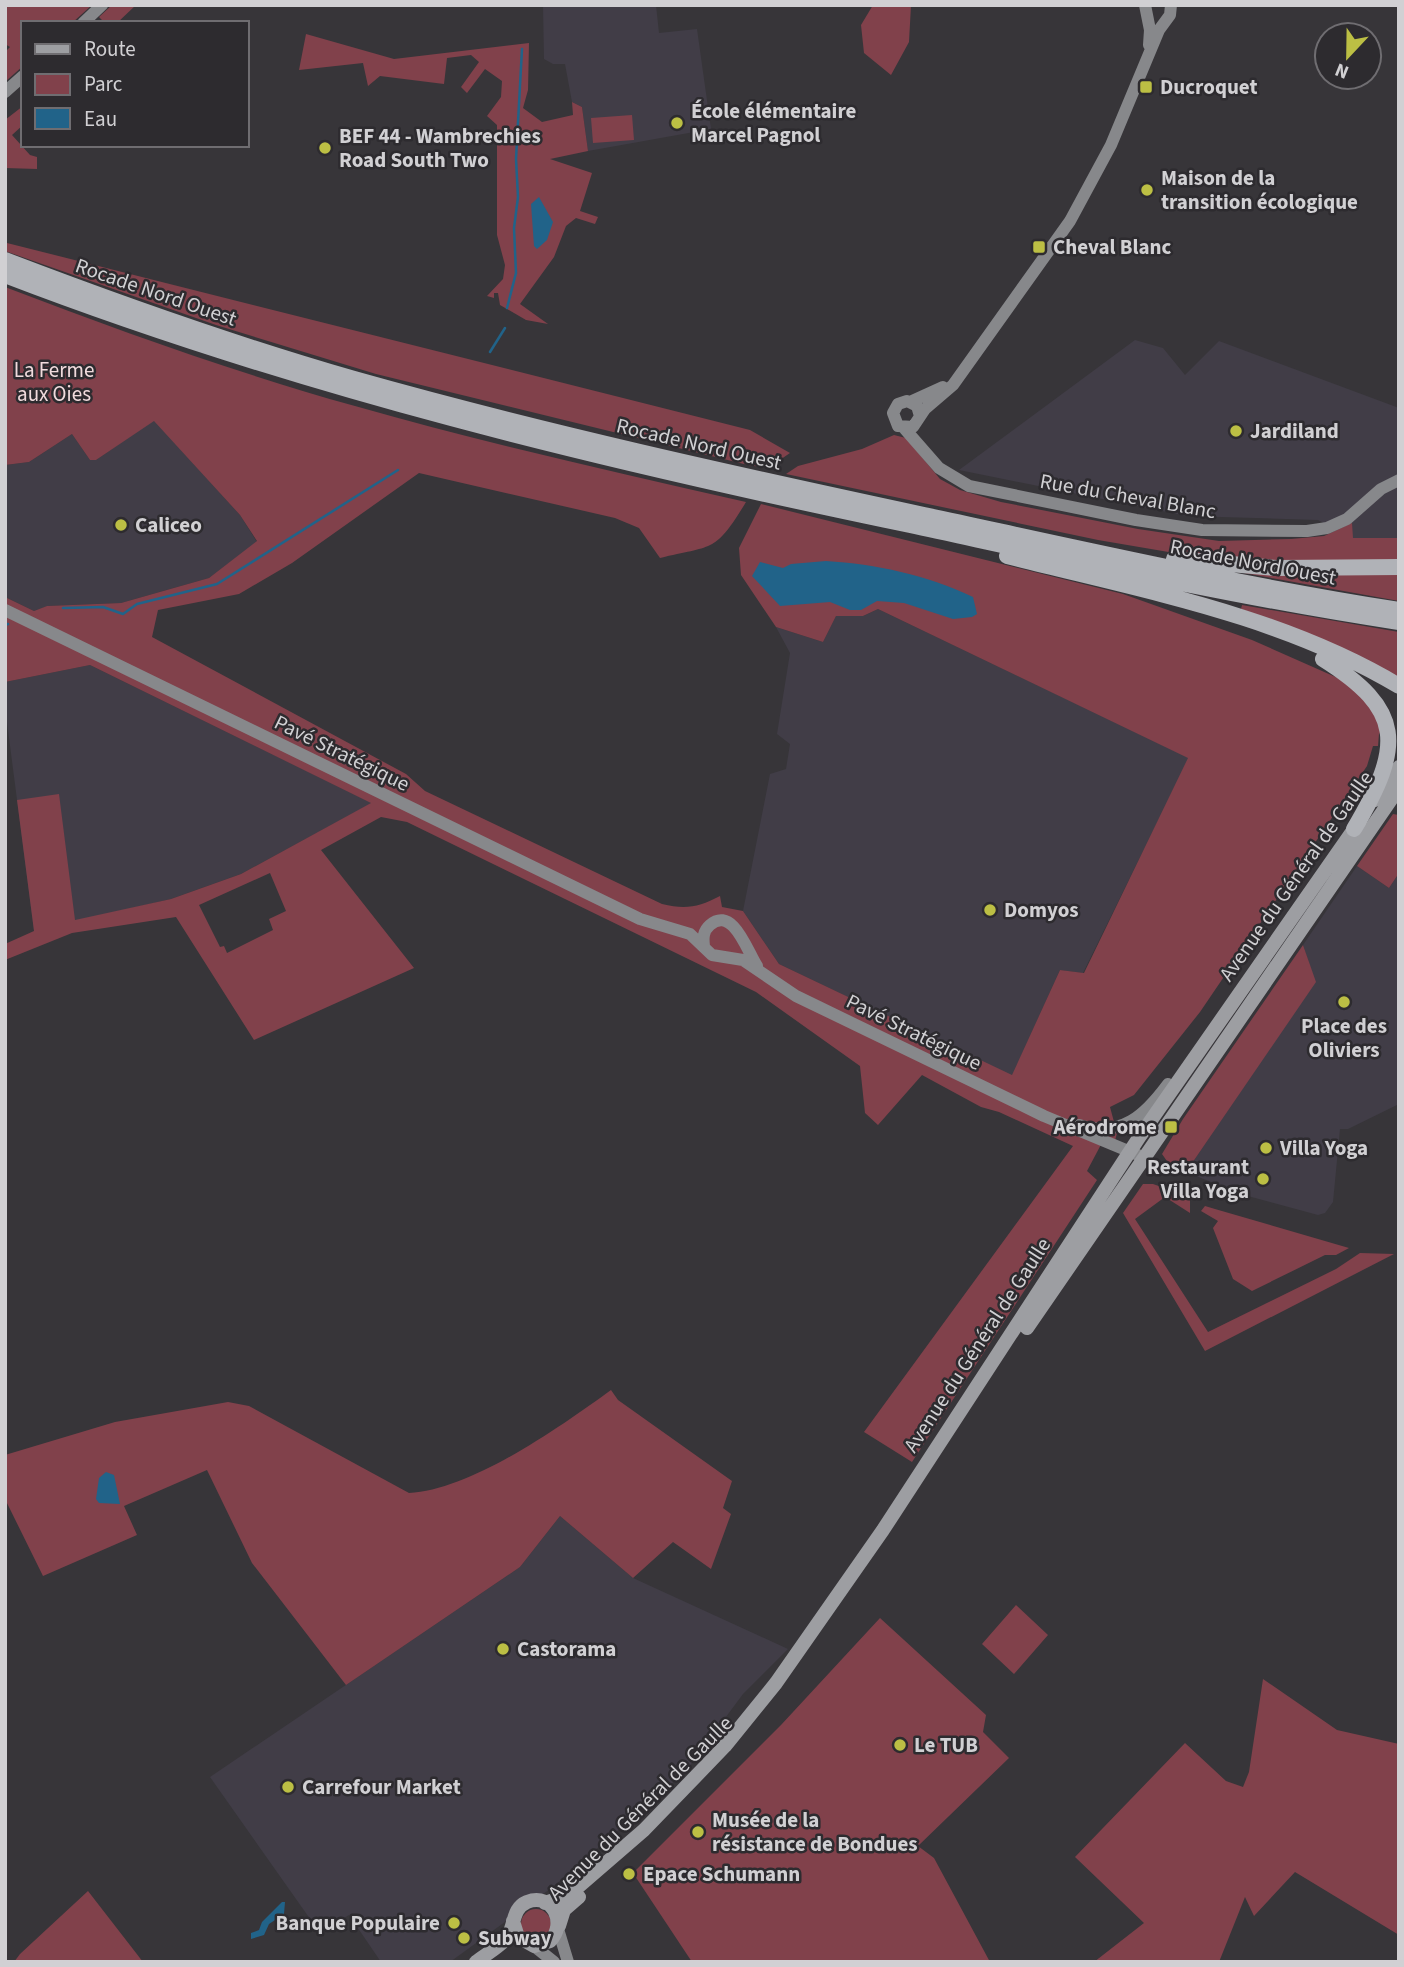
<svg xmlns="http://www.w3.org/2000/svg" width="1404" height="1967" font-family="'Source Sans 3',sans-serif">
<rect width="100%" height="100%" fill="#373539"/>
<path fill="#413d47" d="M543,5h113l3,28 38,-4 14,100 -123,22 -6,-44 -10,-5 -7,-38h-12l-9,-5z
M1135,340l28,8 22,27 34,-34 180,67v130h-47l-34,-18 -131,-4 -228,-46z
M154,420l86,95 17,27 -48,36 -88,25 -73,3 -14,5 -29,-14v-132l24,-3 43,-28 18,26h6z
M878,609l311,149 -106,215 -23,-3 -48,106 -233,-112 -36,-53 27,-137 16,-5 4,-25 -13,-10 13,-81 -14,-26 47,15 13,-26h27z
M90,665l282,138 -131,71 -70,25 -137,32 -29,-224v-25z
M1357,866l32,22 10,-15v231l-51,25h-8l-7,73 -8,11 -7,2 -74,-20 -58,-23 129,-190 -12,-37z
M560,1516l73,62 155,71 -45,45 -58,78 -131,114 -104,76h-69l-32,-47 -29,18 -110,-156 310,-210z"/>
<path fill="#81414b" fill-rule="evenodd" d="M5,5h87l-20,18h-49v43l-18,16v-30l5,-5 -5,-3z
M112,5h24l-19,18h-12l-6,-6z
M873,5h38l-2,37 -18,33 -27,-22 -3,-28z
M306,34l88,25 135,-16 -1,47 -5,18 19,14 31,-7 -1,-13 10,5 6,44 -38,8 42,14 -12,38 18,6 -3,7 -19,-6 -10,8 -12,31 -34,47 28,20 -22,-4 -26,-15 -2,-12h-4v5l-7,-2 16,-17 2,-14 -8,-30v-110l-10,-9 14,-19 1,-16 -17,-12 -18,24 -6,-6 18,-25 -8,-7 -24,3 -3,26 -64,-8 -12,10 -5,-23 -64,7z
M23,106v19l-11,10 18,20 7,2v12l-32,-1v-48z
M632,115l2,25 -41,3 -2,-25z
M5,225l2,18 743,187 40,23 -22,15 -20,-3 -372,-91 -160,-49 -211,-74z
M5,287c115,44 232,86 350,119 129,37 260,66 391,96 -31,51 -32,43 -86,56l-21,-30 -24,-10 -196,-45 -127,90 -53,31 -81,16 -6,27 254,137 19,17 237,113c24,6 37,3 58,-8l2,11 21,4 36,53 233,111 48,-105 24,3 104,-215 -310,-149 -15,7h-27l-13,26 -47,-15 -35,-52 -2,-27 22,-44 362,90 129,46 113,50 23,34 -9,10 -1,12h-5l-6,20 -167,246 -66,83 -24,12 7,26 -2,8 -10,-4 -18,34 10,9 -185,282 -48,-30 209,-286 -74,-34 -18,-5 -59,-32 -44,50 -13,-12 -5,-47 -104,-74 -349,-170 -26,-5 -60,33 93,118 -160,72 -78,-123 -104,16 -67,27v-16l29,-13 -17,-131 42,-6 16,126 96,-21 70,-25 130,-71 -281,-138 -85,17v-85l29,14 13,-5 74,-3 88,-25 48,-37 -17,-26 -86,-94 -58,39h-6l-18,-26 -43,28 -24,3zM270,873l16,38 -17,8 4,11 -46,23 -3,-7 -4,1 -21,-42z
M894,435l12,3 34,41 20,11 41,12 137,27 81,12 72,-2 33,-3 28,-13 1,15h46v23l-123,3 -84,-8 -94,-16 -312,-66 12,-8 64,-17z
M1399,572v29l-155,-28z
M1242,605l157,27v48l-88,-45 -70,-26z
M1393,814l6,1v58l-10,15 -32,-22z
M1303,945l13,37 -130,190 -17,-8 -7,-10 21,-35z
M1143,1184h10l37,13v16l-25,-16 -30,22 73,113 128,-63 24,-16 34,1 -189,97 -82,-138z
M1205,1206l10,3 134,39 -13,7h-11l-73,36 -19,-12 -20,-51 5,-7 -17,-10z
M611,1390l7,10 114,81 -9,27 8,6 -20,55 -38,-27 -40,36 -73,-62 -40,51 -174,118 -94,-122 -45,-93 -83,36 13,29 -94,41 -38,-77v-44l110,-33 113,-20 21,4 160,87c62,-3 151,-66 202,-103z
M1016,1605l32,30 -34,39 -32,-30z
M880,1618l106,97 -3,17 26,26 -91,88 16,12 56,104h-298l-59,-89 148,-148z
M1263,1679l74,51 62,14v191l-104,-63 -41,44 -9,-19 -26,65h-125l50,-39 -69,-66 110,-114 41,38 17,6 6,-15z
M88,1891l55,71h-129l6,-8z
M521 1924a15 15 0 1 1 30 0a15 15 0 1 1-30 0Z"/>
<path fill="#216389" d="M539,197l14,25 -6,18 -10,9 -3,-3 -3,-42z
M826,561c50,3 101,14 147,36l4,17 -5,3 -19,2 -49,-16 -27,-2 -16,9h-11l-20,-8 -50,4 -28,-30 8,-14 23,6 8,-4z
M106,1472l8,3 6,29 -21,-1 -3,-4 3,-21z
M282,1902h3l-1,12 -15,10 -5,11 -13,4v-6l8,-3 3,-8z"/>
<g fill="none" stroke-linecap="round" stroke-linejoin="round">
<path stroke="#216389" stroke-width="2.5" d="M507,308l9,-35 -2,-45 4,-31 -2,-38 6,-110
M490,352l15,-24
M63,608l40,-1 20,7 14,-10 80,-20 181,-114
M5,625l3,-1"/>
<path stroke="#87888b" stroke-width="12" d="M1145,5l5,25 -1,15
M83,23l19,-18
M5,92l18,-16
M910,402l33,-15
M920,416l-3,-10 -10,-5 -9,3 -5,9 5,13 15,1 12,-18 28,-24 117,-164 41,-76 48,-115 11,-15 1,-10
M904,428l35,40 30,18 167,34 66,10 105,1 20,-3 20,-9 34,-30 18,-9
M5,610l635,309 50,15 22,21 31,5 53,36 248,120 94,39
M704,946c-1,-8 -1,-15 6,-21 23,-20 38,28 47,41
M1079,1125c43,13 66,-10 89,-41
M558,1929l10,33
M534,1946l20,16"/>
<path stroke="#9d9ea2" stroke-width="14" d="M1375,800l24,-33
M1027,1328l372,-540
M545,1903l25,-9 74,-64 81,-84 51,-63 107,-153 257,-394 219,-314
M559,1926l5,-16 15,-13
M476,1962c10,-8 26,-16 33,-28 6,-12 4,-26 18,-32 26,-10 40,22 23,39l-16,5 -16,-9 -5,-16"/>
<path stroke="#b0b2b7" stroke-width="16" d="M5,260c115,44 231,85 349,119 188,53 379,95 570,136 158,34 315,70 475,95
M5,275c294,113 597,186 905,250 162,35 324,72 489,97
M1007,556c133,34 274,59 392,130
M1174,559l102,9 123,-1
M1323,659c81,51 81,86 31,170"/>
</g>
<g fill="#bcbf44" stroke="#2d2b2f" stroke-width="2.5">
<rect x="1139" y="80" width="14" height="14" rx="3.5"/>
<circle cx="677" cy="123" r="7"/>
<circle cx="325" cy="148" r="7"/>
<circle cx="1147" cy="190" r="7"/>
<rect x="1032" y="240" width="14" height="14" rx="3.5"/>
<circle cx="1236" cy="431" r="7"/>
<circle cx="121" cy="525" r="7"/>
<circle cx="990" cy="910" r="7"/>
<circle cx="1344" cy="1002" r="7"/>
<rect x="1164" y="1120" width="14" height="14" rx="3.5"/>
<circle cx="1266" cy="1148" r="7"/>
<circle cx="1263" cy="1179" r="7"/>
<circle cx="503" cy="1649" r="7"/>
<circle cx="900" cy="1745" r="7"/>
<circle cx="288" cy="1787" r="7"/>
<circle cx="698" cy="1832" r="7"/>
<circle cx="629" cy="1874" r="7"/>
<circle cx="454" cy="1923" r="7"/>
<circle cx="464" cy="1938" r="7"/>
</g>
<g text-anchor="middle" dominant-baseline="central" stroke-width="5" stroke-linejoin="round" paint-order="stroke">
<g font-size="21" font-weight="bold" fill="#d1d0d3" stroke="#2d2b2f" text-anchor="start">
<text x="1160" y="87">Ducroquet</text>
<text x="691" y="111">École élémentaire<tspan x="691" dy="24">Marcel Pagnol</tspan></text>
<text x="339" y="136">BEF 44 - Wambrechies<tspan x="339" dy="24">Road South Two</tspan></text>
<text x="1161" y="178">Maison de la<tspan x="1161" dy="24">transition écologique</tspan></text>
<text x="1053" y="247">Cheval Blanc</text>
<text x="1250" y="431">Jardiland</text>
<text x="135" y="525">Caliceo</text>
<text x="1004" y="910">Domyos</text>
<text x="1344" y="1026" text-anchor="middle">Place des<tspan x="1344" dy="24">Oliviers</tspan></text>
<text x="1157" y="1127" text-anchor="end">Aérodrome</text>
<text x="1280" y="1148">Villa Yoga</text>
<text x="1249" y="1167" text-anchor="end">Restaurant<tspan x="1249" dy="24">Villa Yoga</tspan></text>
<text x="517" y="1649">Castorama</text>
<text x="914" y="1745">Le TUB</text>
<text x="302" y="1787">Carrefour Market</text>
<text x="712" y="1820">Musée de la<tspan x="712" dy="24">résistance de Bondues</tspan></text>
<text x="643" y="1874">Epace Schumann</text>
<text x="440" y="1923" text-anchor="end">Banque Populaire</text>
<text x="478" y="1938">Subway</text>
</g>
<g font-size="21" fill="#d1d0d3" stroke="#2d2b2f">
<text transform="translate(156 292) rotate(19)">Rocade Nord Ouest</text>
<text transform="translate(699 444) rotate(13)">Rocade Nord Ouest</text>
<text transform="translate(1128 496) rotate(10)">Rue du Cheval Blanc</text>
<text transform="translate(1253 562) rotate(11)">Rocade Nord Ouest</text>
<text transform="translate(342 753) rotate(26)">Pavé Stratégique</text>
<text transform="translate(1296 876) rotate(-55)">Avenue du Général de Gaulle</text>
<text transform="translate(914 1032) rotate(26)">Pavé Stratégique</text>
<text transform="translate(977 1345) rotate(-57)">Avenue du Général de Gaulle</text>
<text transform="translate(640 1808) rotate(-45)">Avenue du Général de Gaulle</text>
</g>
<g font-size="21" fill="#f1dbdd" stroke="#2d2b2f">
<text x="54" y="370">La Ferme<tspan x="54" dy="24">aux Oies</tspan></text>
</g>
</g>
<rect width="1404" height="1967" fill="none" stroke="#d1d0d3" stroke-width="14"/>
<rect x="21" y="21" width="228" height="126" fill="#2d2b2f" stroke="#6f6d71" stroke-width="2"/>
<rect x="35" y="44" width="35" height="10" fill="#9d9ea2" stroke="#6f6d71" stroke-width="2"/>
<text x="84" y="56" font-size="21" fill="#d1d0d3">Route</text>
<rect x="35" y="74" width="35" height="21" fill="#81414b" stroke="#6f6d71" stroke-width="2"/>
<text x="84" y="91" font-size="21" fill="#d1d0d3">Parc</text>
<rect x="35" y="108" width="35" height="21" fill="#216389" stroke="#6f6d71" stroke-width="2"/>
<text x="84" y="126" font-size="21" fill="#d1d0d3">Eau</text>
<g transform="translate(1348 56) rotate(202)"><circle r="33" fill="#2d2b2f" stroke="#6f6d71" stroke-width="2"/>
<path d="M0-5L12 26L0 18L-12 26Z" fill="#bcbf44"/>
<text y="-10" font-size="19" font-weight="bold" text-anchor="middle" fill="#d1d0d3">N</text>
</g>
</svg>
